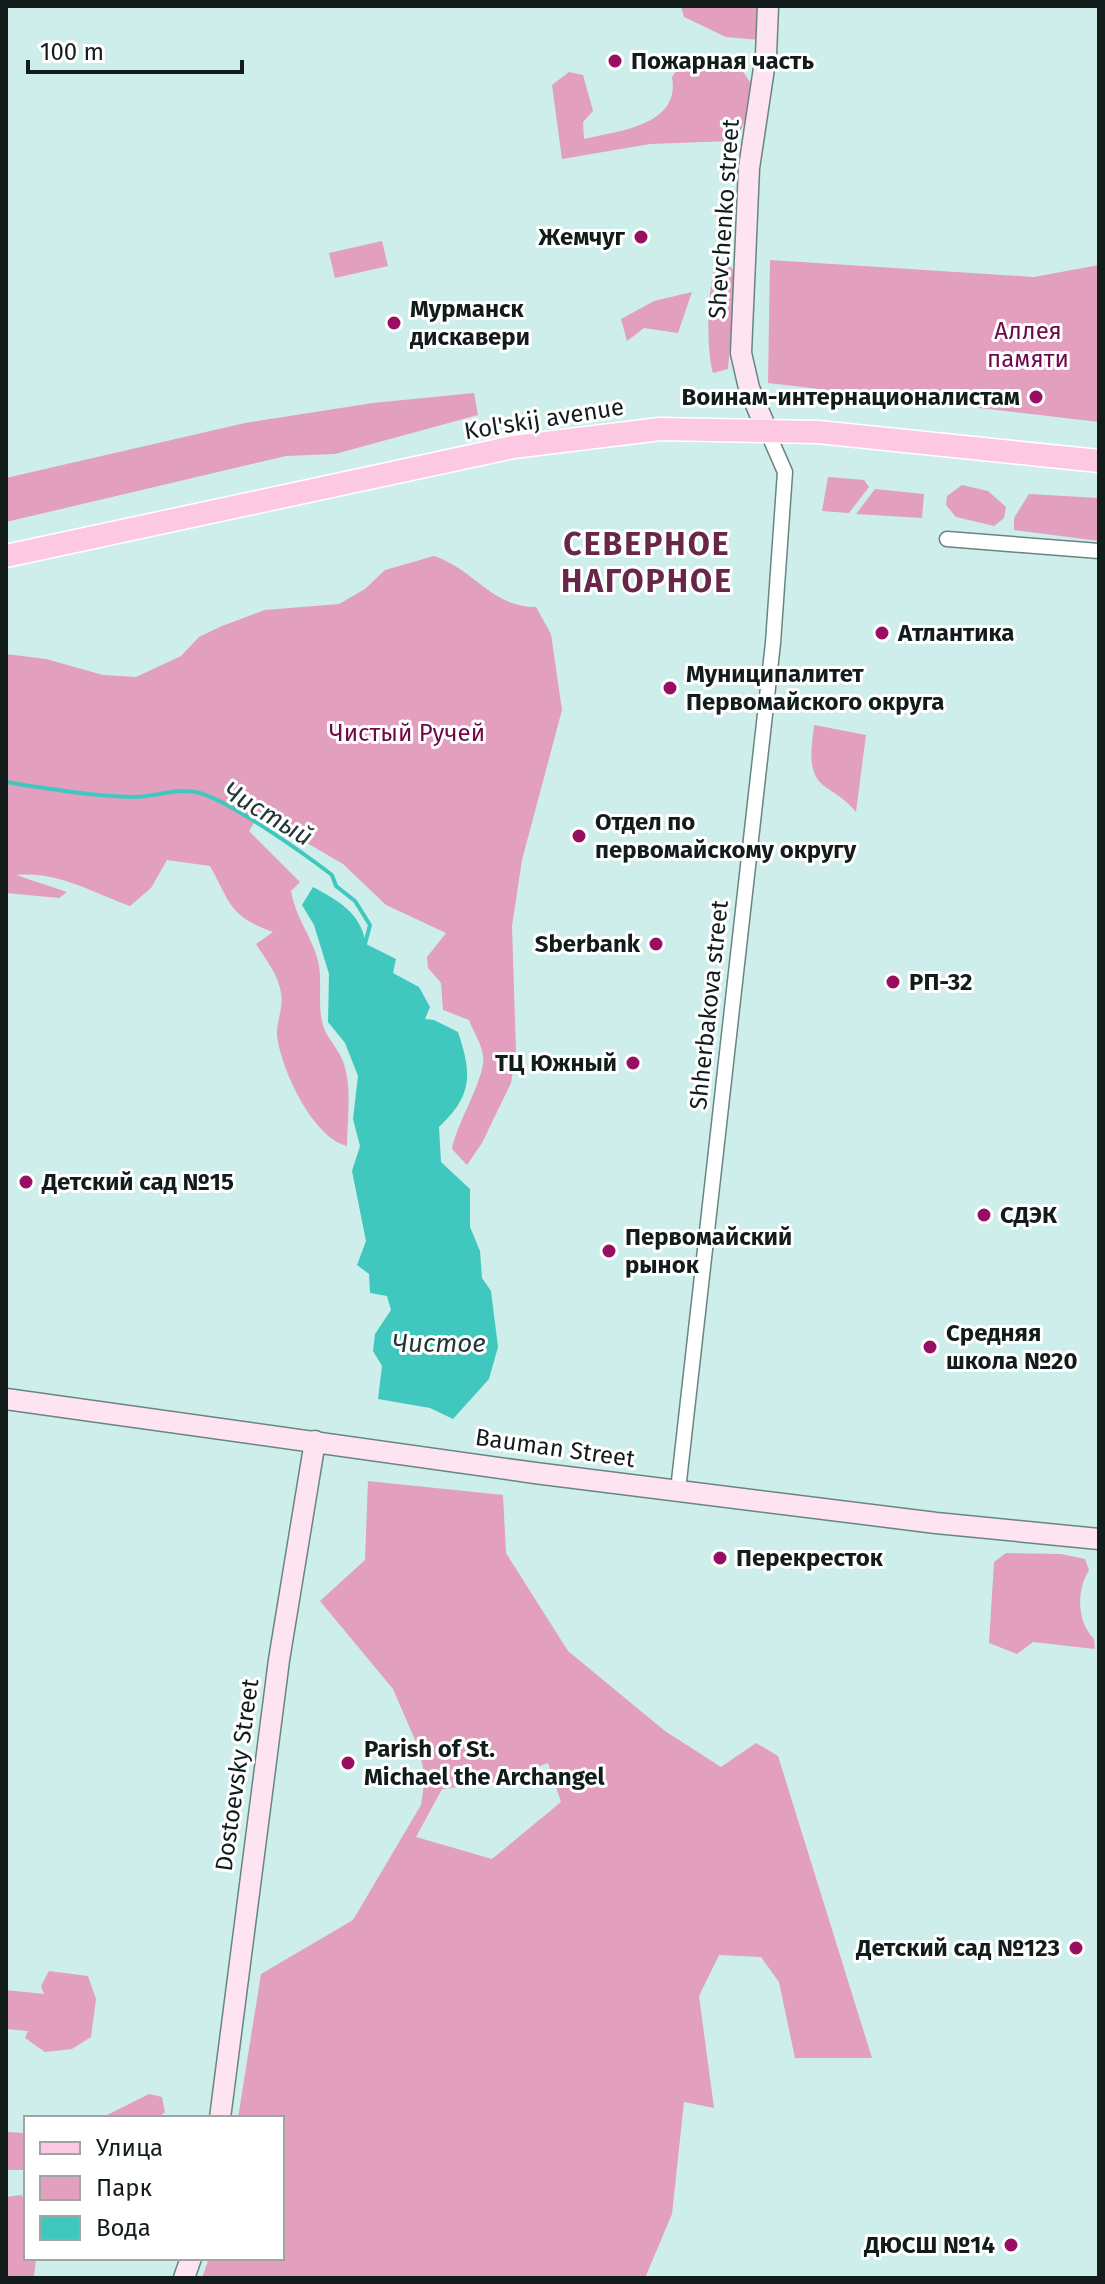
<svg xmlns="http://www.w3.org/2000/svg" width="1105" height="2284" font-family="'Fira Sans',sans-serif">
<rect width="100%" height="100%" fill="#ceeeeb"/>
<path fill="#e29fbe" fill-rule="evenodd" d="M681,6h80l-1,34 -34,-3 -42,-20z
M699,64l42,5 9,13c-1,20 -2,46 -18,59l-82,3 -88,15 -10,-74 17,-13 14,3 10,36 -10,11 1,17c33,-8 97,-13 88,-62l6,-9z
M382,241l6,25 -53,12 -6,-25z
M770,260l264,17 65,-12v157l-331,-39z
M726,261l10,13 -8,95 -15,4c-7,-23 -6,-85 3,-108z
M692,292l-14,41 -34,-5 -17,13 -6,-22 33,-18z
M474,393l4,22 -143,39 -49,2 -280,66v-44l239,-55 128,-20z
M828,477l36,3 5,7 -20,26 -27,-2z
M962,485l26,6 18,16 -2,11 -10,8 -38,-9 -10,-12 1,-9z
M875,489l49,5 -2,24 -66,-4z
M1029,494l70,4v43l-85,-11v-12z
M434,556c40,13 57,51 102,51l15,27 11,76 -40,150 -10,66 4,125 -5,32 -29,60 -15,22 -15,-16c4,-25 35,-73 31,-94 -2,-12 -10,-24 -14,-35l-26,-10 -2,-27 -13,-15 -1,-11 19,-24 -60,-28 -43,-41 -84,-49 -10,16 51,51 -9,9c4,24 17,40 25,63 8,22 1,45 6,67 3,16 14,24 20,38 11,25 5,61 5,87 -34,-8 -66,-77 -70,-110 -1,-14 7,-29 4,-43 -3,-19 -15,-33 -25,-49l17,-12c-44,-16 -42,-28 -63,-66l-43,-6 -16,28 -21,18c-39,-14 -72,-35 -114,-31l51,17 -8,6 -53,-5v-239l40,5 57,16 33,2 45,-21 18,-19 23,-11 43,-16 74,-6 26,-15 20,-19z
M814,725l52,10 -10,77c-9,-11 -17,-16 -29,-24 -22,-14 -15,-41 -13,-63z
M368,1481l135,14 3,58 62,98 97,80 56,36 35,-24 22,13 94,302h-77l-16,-76 -18,-25 -42,-2 -20,41 15,112 -30,-6 -12,112 -27,64h-443l7,-20h73v-140h-44l23,-144 92,-54 68,-115 4,-28 -6,-28 -26,-60 -73,-88 45,-41zM548,1763l13,39 -69,57 -76,-22 26,-48 54,-7z
M1006,1553l55,1 24,5 4,11c-13,21 -12,52 5,69l1,10 -62,-7 -16,12 -28,-11 5,-81z
M49,1971l39,5 8,23 -5,38 -19,12 -27,3 -20,-14 3,-7 -22,-2v-39l38,4 -3,-8z
M149,2094l13,3 3,15 -7,6h-57z
M6,2132l20,1v37h-20z
M21,2195l5,6v57h10l-2,20h-28v-81z"/>
<path fill="#40c8bf" d="M313,887c26,14 48,26 53,57l30,15 -3,14 26,14 11,20 -5,12 9,1 24,12c14,42 15,63 -19,95l2,35 29,27v38l10,24 2,27 9,13 7,56 -9,32 -36,40 -23,-11 -52,-9 4,-33 -9,-15 2,-17 16,-24 -4,-14 -17,-3 -1,-19 -12,-9 9,-24 -14,-70 8,-25 -7,-27 5,-43 -13,-33 -17,-21 1,-48 -15,-49 -12,-20z"/>
<g fill="none" stroke-linecap="round" stroke-linejoin="round">
<path stroke="#40c8bf" stroke-width="4" d="M6,782c43,7 85,14 129,15 20,0 40,-9 60,-5 30,5 111,63 137,83l4,11 19,15 15,24 -5,19"/>
<defs>
<path id="street" d="M947,539l152,12
M678,1490l95,-847 12,-171 -18,-41"/>
<path id="secondary" d="M767,431l-18,-43 -8,-35 8,-185 17,-113 2,-49
M6,1399l529,74 401,50 163,16
M220,2118l59,-458 36,-219
M184,2278l7,-20"/>
<path id="primary" d="M6,556l507,-109 147,-18 158,3 281,29"/>
</defs>
<use href="#street" stroke="#688582" stroke-width="17"/>
<use href="#secondary" stroke="#688582" stroke-width="23"/>
<use href="#primary" stroke="#fff" stroke-width="25"/>
<use href="#street" stroke="#fff" stroke-width="14"/>
<use href="#secondary" stroke="#fee4f0" stroke-width="20"/>
<use href="#primary" stroke="#fdc9e2" stroke-width="22"/>
</g>
<g fill="#970e63" stroke="#fff" stroke-width="3">
<circle cx="615" cy="61" r="8"/>
<circle cx="641" cy="237" r="8"/>
<circle cx="394" cy="323" r="8"/>
<circle cx="1036" cy="397" r="8"/>
<circle cx="882" cy="633" r="8"/>
<circle cx="670" cy="688" r="8"/>
<circle cx="579" cy="836" r="8"/>
<circle cx="656" cy="944" r="8"/>
<circle cx="893" cy="982" r="8"/>
<circle cx="633" cy="1063" r="8"/>
<circle cx="26" cy="1182" r="8"/>
<circle cx="984" cy="1215" r="8"/>
<circle cx="609" cy="1251" r="8"/>
<circle cx="930" cy="1347" r="8"/>
<circle cx="720" cy="1558" r="8"/>
<circle cx="348" cy="1763" r="8"/>
<circle cx="1076" cy="1948" r="8"/>
<circle cx="1011" cy="2245" r="8"/>
</g>
<g text-anchor="middle" dominant-baseline="central" stroke-width="6" stroke-linejoin="round" paint-order="stroke">
<g font-size="24" font-weight="bold" fill="#111c1b" stroke="#fff" text-anchor="start">
<text x="631" y="61">Пожарная часть</text>
<text x="625" y="237" text-anchor="end">Жемчуг</text>
<text x="410" y="309">Мурманск<tspan x="410" dy="28">дискавери</tspan></text>
<text x="1020" y="397" text-anchor="end">Воинам-интернационалистам</text>
<text x="898" y="633">Атлантика</text>
<text x="686" y="674">Муниципалитет<tspan x="686" dy="28">Первомайского округа</tspan></text>
<text x="595" y="822">Отдел по<tspan x="595" dy="28">первомайскому округу</tspan></text>
<text x="640" y="944" text-anchor="end">Sberbank</text>
<text x="909" y="982">РП-32</text>
<text x="617" y="1063" text-anchor="end">ТЦ Южный</text>
<text x="42" y="1182">Детский сад №15</text>
<text x="1000" y="1215">СДЭК</text>
<text x="625" y="1237">Первомайский<tspan x="625" dy="28">рынок</tspan></text>
<text x="946" y="1333">Средняя<tspan x="946" dy="28">школа №20</tspan></text>
<text x="736" y="1558">Перекресток</text>
<text x="364" y="1749">Parish of St.<tspan x="364" dy="28">Michael the Archangel</tspan></text>
<text x="1060" y="1948" text-anchor="end">Детский сад №123</text>
<text x="995" y="2245" text-anchor="end">ДЮСШ №14</text>
</g>
<g font-size="24" fill="#111c1b" stroke="#fff">
<text transform="translate(724 219) rotate(-86)">Shevchenko street</text>
<text transform="translate(544 419) rotate(-9)">Kol'skij avenue</text>
<text transform="translate(709 1005) rotate(-84)">Shherbakova street</text>
<text transform="translate(555 1448) rotate(8)">Bauman Street</text>
<text transform="translate(237 1775) rotate(-82)">Dostoevsky Street</text>
</g>
<g font-size="24" fill="#700749" stroke="#fff">
<text x="1028" y="331">Аллея<tspan x="1028" dy="28">памяти</tspan></text>
<text x="407" y="733">Чистый Ручей</text>
</g>
<g font-size="26" font-style="italic" fill="#213836" stroke="#fff">
<text transform="translate(268 814) rotate(31)">Чистый</text>
<text x="439" y="1343">Чистое</text>
</g>
<g font-size="32" font-weight="bold" letter-spacing="2" fill="#672749" stroke="#fff">
<text x="647" y="544">СЕВЕРНОЕ<tspan x="647" dy="37">НАГОРНОЕ</tspan></text>
</g>
</g>
<rect width="1105" height="2284" fill="none" stroke="#111c1b" stroke-width="16"/>
<rect x="24" y="2116" width="260" height="144" fill="#ffffff" stroke="#a0a4a4" stroke-width="2"/>
<rect x="40" y="2142" width="40" height="12" fill="#fdc9e2" stroke="#a0a4a4" stroke-width="2"/>
<text x="96" y="2156" font-size="24" fill="#111c1b">Улица</text>
<rect x="40" y="2176" width="40" height="24" fill="#e29fbe" stroke="#a0a4a4" stroke-width="2"/>
<text x="96" y="2196" font-size="24" fill="#111c1b">Парк</text>
<rect x="40" y="2216" width="40" height="24" fill="#40c8bf" stroke="#a0a4a4" stroke-width="2"/>
<text x="96" y="2236" font-size="24" fill="#111c1b">Вода</text>
<path d="M28 60v12h214v-12" fill="none" stroke="#111c1b" stroke-width="4"/>
<text x="40" y="60" font-size="24" fill="#111c1b" stroke="#ffffff" stroke-width="6" paint-order="stroke">100 m</text>
</svg>
